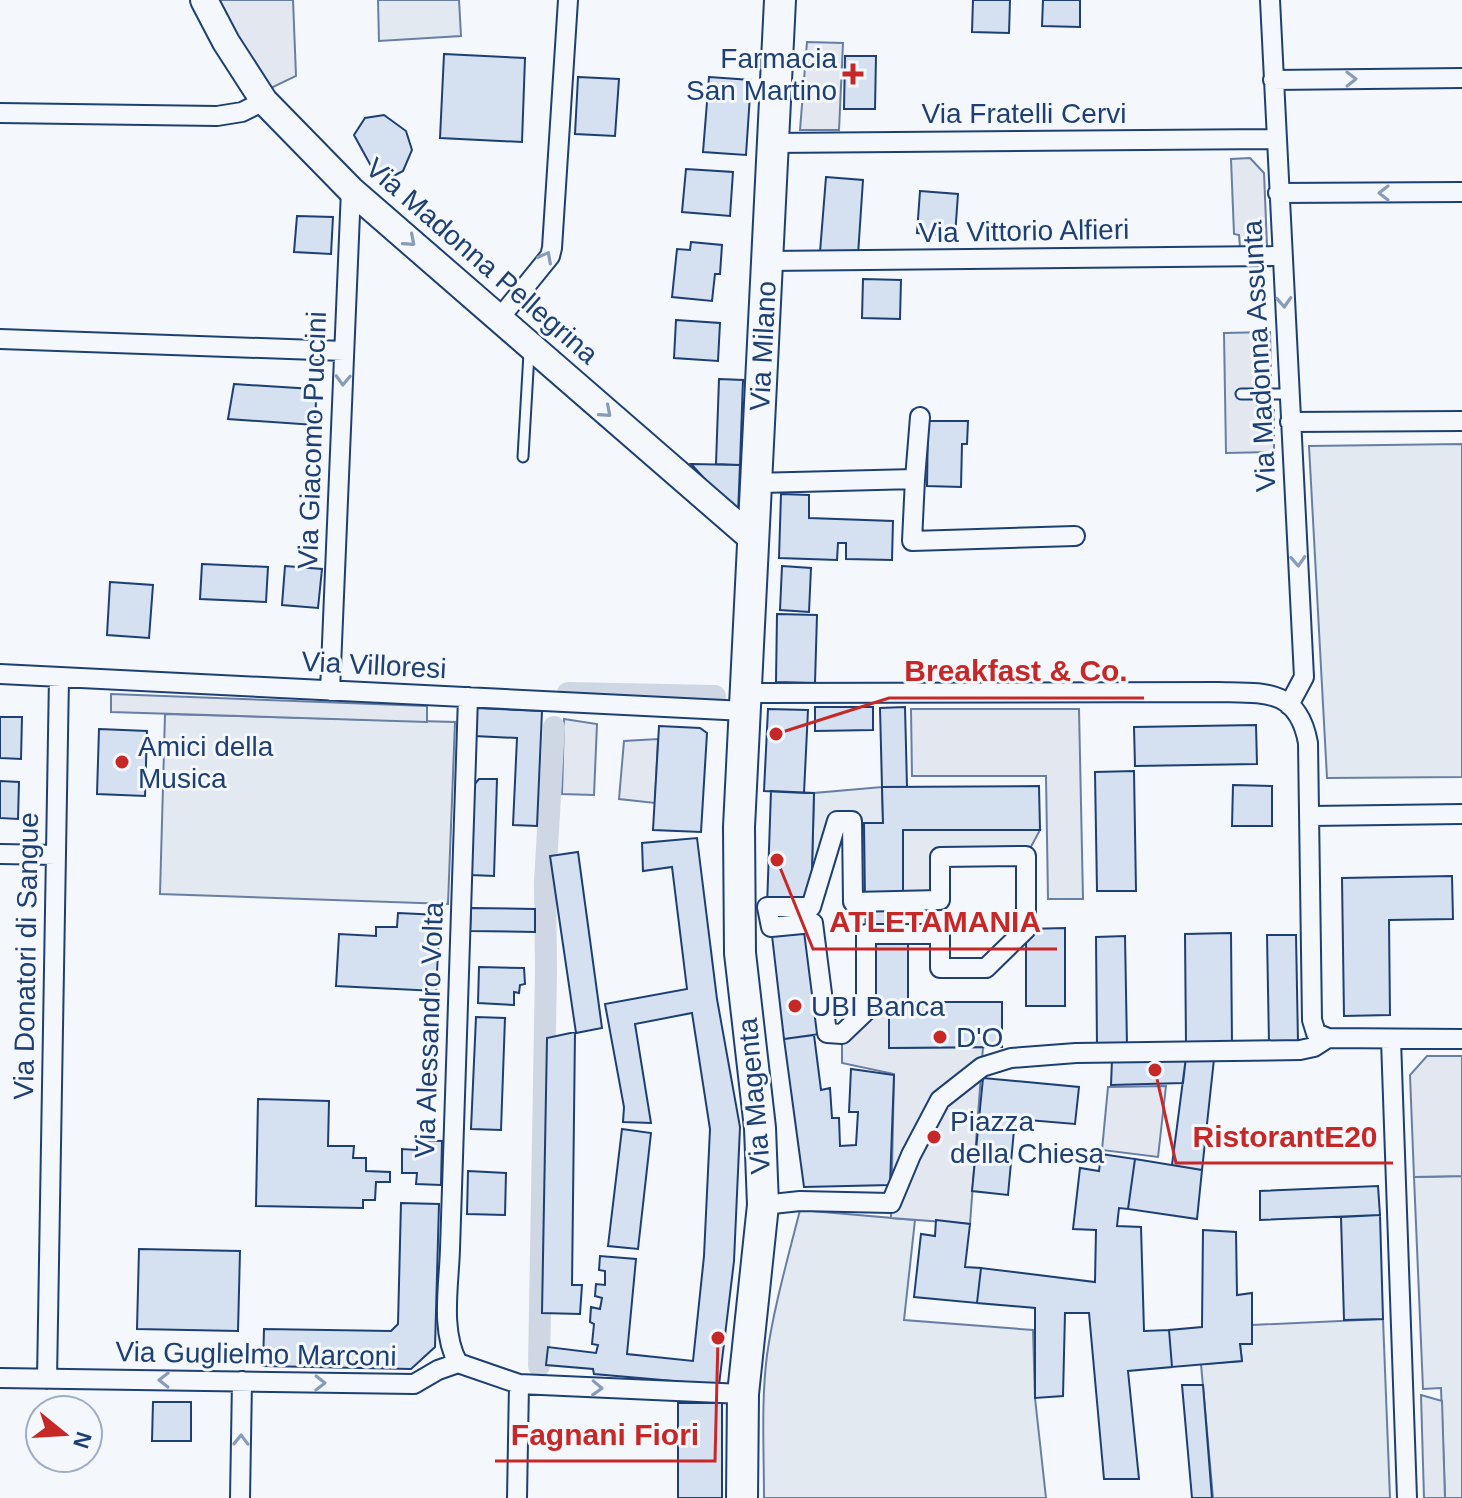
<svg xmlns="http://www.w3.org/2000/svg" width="1462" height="1498" font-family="Arial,sans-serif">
<rect width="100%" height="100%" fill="#f4f7fb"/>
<path fill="#e3e9f0" stroke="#687fa3" stroke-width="2" d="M378,0h81l2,36 -82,5z
M1462,444v333l-135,1 -18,-332z
M165,714l290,8 -7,182 -288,-10z
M882,787l1,36h-19l1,79h-12l-1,-81h-15l-26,86 3,-114z
M903,830h137l-14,26 -86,1v43l-37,1z
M1462,1176v322h-17l-4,-110 -18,1 -9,-212z
M800,1210l115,10 -11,100 129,10 2,68 11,100h-282c0,-47 -3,-96 3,-143 7,-49 21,-97 33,-145z
M1383,1319l7,179h-177l-12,-134 41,-3 -2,-17h12v-19z"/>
<path fill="#e3e8f0" stroke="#687fa3" stroke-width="2" d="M218,0h75l3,76 -27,13 -28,-44z
M807,42l36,1 -4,87h-39z
M1250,158l14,15 3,73 -27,1 -1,-12 -5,-1 -3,-75z
M1270,332l1,47 -15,1 1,30h17v42l-48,1 -2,-120z
M111,694l316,12v16l-316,-10z
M911,709h168l4,190h-35l-2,-123h-134z
M564,719l33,5 -3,71 -32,-1z
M658,739l-3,64 -36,-4 5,-58z
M866,1011h23v37l94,-1 -13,177 -79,-6 3,-144 -52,-11v-29z
M1427,1056h35v120l-48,1 -4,-102z
M1166,1086l-8,71 -56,-7 6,-63z
M1421,1395l21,6 3,97h-21z"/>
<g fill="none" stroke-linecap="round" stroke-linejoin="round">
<path stroke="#cfd7e4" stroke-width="22" d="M568,693l147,3
M539,1366l7,-396 -1,-88 9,-155"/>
</g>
<path fill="#d5e0f0" stroke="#1d3f73" stroke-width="2" d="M973,0h37l-1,33 -37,-1z
M1043,0h37v27l-38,-1z
M444,54l81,4 -3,84 -82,-4z
M845,56h31l-1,53h-31z
M578,77l41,2 -4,57 -40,-2z
M709,77l42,3 -5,75 -43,-3z
M384,115l22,16 6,19 -9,21 -13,7 -19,-12 -17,-31 11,-17z
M686,169l47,3 -3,44 -48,-4z
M826,177l37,3 -5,75 -38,-3z
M920,191l38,3 -3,42 -38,-3z
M297,216l36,1 -2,37 -37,-2z
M691,242l31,3 -2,29h-5l-3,27 -40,-4 5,-48 13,1z
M863,279l38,1 -1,39 -38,-1z
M676,320l44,3 -2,38 -44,-3z
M719,379l24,1 -3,85 -24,-1z
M234,384l79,5 -1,12h4l-1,24 -87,-6z
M928,421h40l-1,23h-5l-1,43 -34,-1z
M691,464l49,1 -2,50z
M781,494l28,1v23l84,3 -1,39 -46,-1v-16h-8l-1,17 -58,-2z
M202,564l66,3 -2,35 -66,-3z
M285,566l37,3 -4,39 -36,-3z
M782,566l29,2 -2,44 -29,-2z
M110,582l43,3 -4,53 -42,-3z
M777,614l40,1 -2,68 -39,-1z
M815,707h58v23l-58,1z
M905,707l2,80h-25l-2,-79z
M475,708l67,3 -5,115 -24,-1 4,-87 -43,-2z
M768,709l40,1 -4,83 -40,-2z
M0,717h22l-1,42 -21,-1z
M1256,725l1,39 -122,2 -1,-39z
M659,726l41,2 7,5 -6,99 -48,-2z
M99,729l48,2 -2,65 -48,-2z
M1134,771l2,120h-39l-2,-119z
M479,779h18l-3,97 -23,-1 2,-89z
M0,781l19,1 -1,37 -18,-1z
M1233,785l39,1v40h-40z
M1039,786l1,44h-137v71l-38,1 -1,-79h19l-1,-36z
M771,791l43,2 -3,114h-44z
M697,838l20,161 23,128 -6,134 -15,124 -125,-11 -1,-5 -47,-4 2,-18 48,6 2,-8 -6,-1 2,-20 -4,-2 1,-15 9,2 2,-11 -7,-2 1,-12 9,1v-14l-6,-1 1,-14 36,3 -9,95 66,7 11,-105 6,-127 -18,-116 -57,11 16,99 -28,-1 1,-15 -19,-103 82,-15 -15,-122 -29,4 -1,-28z
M578,852l24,176 -26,5 -26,-177z
M1452,876l1,43 -64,1 1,95 -46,1 -2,-138z
M865,902h31v32h-30z
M471,908l64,1v23l-65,-1z
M398,913l42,2 -4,76 -100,-5 3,-52 37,2v-9h21z
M813,923l14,110 -43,6 -13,-112z
M1065,928v78h-39v-77z
M1231,933l1,112h-46l-1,-111z
M866,934h42v68h94v45l-113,1v-37h-23z
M1267,935h29l2,107 -29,1z
M1125,936l2,110 -30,1 -1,-110z
M479,967l45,1 1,16 -5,1 -1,8 -5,-1v13l-36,-2z
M476,1017l29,1 -4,112 -30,-1z
M575,1032l-3,253h10l-2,29 -38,-1 5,-275z
M814,1035l7,55 9,-2 2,30h7l1,28 16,-1 2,-33h-9l2,-43 43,6 -4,110 -86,2 -20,-148z
M1186,1057l28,2 -12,111 -30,-5z
M1186,1057l-3,26 -72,2 1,-25z
M983,1078l96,9 -4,37 -60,-5 -7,76 -36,-4z
M258,1099l71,2 -1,45h26l-1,12h13v13l24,1v10h-14l-1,18h-12v8l-107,-2z
M622,1129l29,4 -13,116 -30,-3z
M417,1140l25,1 -1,44 -25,-1 1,-11h-15v-24l15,1z
M1101,1154l34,5 -7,50 -9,-1 -2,18 24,1 3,104 25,-1 3,37 -44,4 11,108h-35l-15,-166h-24l-2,83 -28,2v-90l-58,-5 4,-35 114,14 1,-52 -23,-1 7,-61 19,3z
M1135,1159l67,11 -5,49 -69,-10z
M468,1171l38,2 -1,42 -38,-1z
M1378,1186l2,29 -120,5v-29z
M401,1203l38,1 -4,143 -24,22 -148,-3 1,-37 127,2 7,-7z
M1380,1215l3,104 -39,1 -3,-103z
M936,1220l34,4 -5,43 16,1 -4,35 -63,-6 7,-63 14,2z
M1203,1230l33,2 1,63 15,-2v51h-12l2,17 -70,6 -3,-37 33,-3z
M139,1249l101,2 -2,80 -101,-2z
M1182,1385h21l9,113h-20z
M153,1402h38v39h-39z
M678,1403h44v95h-44z"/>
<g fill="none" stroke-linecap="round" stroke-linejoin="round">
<defs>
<path id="lane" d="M1241,394h48
M523,457l6,-104"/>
<path id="street" d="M1270,0l34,677 -15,28
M1273,80l189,-2
M0,113l217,3 25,-4 22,-11
M773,143l502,-4
M1278,193l184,-1
M767,261l514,-5
M499,319l51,-63 2,-8 16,-248
M0,339l344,12
M1290,422l172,-1
M915,479l5,-62
M757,483l158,-4 -3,62 163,-5
M0,674l745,37
M330,691l21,-501
M746,693l472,-1c46,1 80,-4 90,51l4,277 4,13 12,5
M1311,816l151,-2
M837,821h15l1,81 87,-2v-43l86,-1v73l-40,39h-46v-34h-74v77l-24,23 -15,-1 -14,-110 -42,4 -4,-20h44z
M0,854l56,1
M1391,1040l16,458
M763,1205l37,-4 91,2 20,-48 29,-55 42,-33 29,-9 65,-5 224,-3 14,-3 14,-9 134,1
M458,1363c-18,-32 -9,-78 -8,-114l18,-552
M0,1378l414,6 24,-14 20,-7 61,21 224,10
M47,1379l12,-702
M240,1498l2,-117
M517,1498l2,-114"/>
<path id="secondary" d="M204,0l22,42 38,59 87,89 402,349"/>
<path id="primary" d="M742,1498l1,-104 20,-189 -3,-77 -20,-175 -1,-126 41,-827"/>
</defs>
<use href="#lane" stroke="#1d3f73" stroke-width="13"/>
<use href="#street" stroke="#1d3f73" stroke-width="22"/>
<use href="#secondary" stroke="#1d3f73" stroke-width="30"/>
<use href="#primary" stroke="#1d3f73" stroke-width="34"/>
<use href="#lane" stroke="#f4f7fb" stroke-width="9"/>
<use href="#street" stroke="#f4f7fb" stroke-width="18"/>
<use href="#secondary" stroke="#f4f7fb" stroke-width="26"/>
<use href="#primary" stroke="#f4f7fb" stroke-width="30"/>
</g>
<defs><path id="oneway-chevron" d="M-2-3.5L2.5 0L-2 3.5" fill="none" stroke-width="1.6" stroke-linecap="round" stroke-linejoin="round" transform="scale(2)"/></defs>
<g stroke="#889bb7">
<use href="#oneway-chevron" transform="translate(1351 79) rotate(-1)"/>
<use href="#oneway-chevron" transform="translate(1384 193) rotate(180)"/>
<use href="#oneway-chevron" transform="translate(410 241) rotate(41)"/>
<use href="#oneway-chevron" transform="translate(546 257) rotate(-62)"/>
<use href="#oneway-chevron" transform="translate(1284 302) rotate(87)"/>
<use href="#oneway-chevron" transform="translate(343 380) rotate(92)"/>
<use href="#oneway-chevron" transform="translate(606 412) rotate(41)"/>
<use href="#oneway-chevron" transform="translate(1298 561) rotate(87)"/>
<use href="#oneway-chevron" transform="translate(164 1380) rotate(-179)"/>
<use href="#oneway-chevron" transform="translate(320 1383) rotate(1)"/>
<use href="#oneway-chevron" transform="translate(597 1388) rotate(2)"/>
<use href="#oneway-chevron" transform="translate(241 1440) rotate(-89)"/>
</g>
<g fill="#c62828" stroke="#f4f7fb" stroke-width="3">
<path d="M849 62h8v8h8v8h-8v8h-8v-8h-8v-8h8z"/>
<circle cx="122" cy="762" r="8"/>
<circle cx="795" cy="1006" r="8"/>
<circle cx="940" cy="1037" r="8"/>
<circle cx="934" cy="1137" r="8"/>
</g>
<g text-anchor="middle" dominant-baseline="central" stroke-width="6" stroke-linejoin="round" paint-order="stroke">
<g font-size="28" fill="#1d3f73" stroke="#f4f7fb" text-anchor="start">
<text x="837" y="58" text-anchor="end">Farmacia<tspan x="837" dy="32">San Martino</tspan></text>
<text x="138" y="746">Amici della<tspan x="138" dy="32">Musica</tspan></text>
<text x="811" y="1006">UBI Banca</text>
<text x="956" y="1037">D'O</text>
<text x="950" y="1121">Piazza<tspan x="950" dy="32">della Chiesa</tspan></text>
</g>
<g font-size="28" fill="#1d3f73" stroke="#f4f7fb">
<text x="1024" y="113">Via Fratelli Cervi</text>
<text transform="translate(1024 231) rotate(-1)">Via Vittorio Alfieri</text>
<text transform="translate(482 261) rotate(41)">Via Madonna Pellegrina</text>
<text transform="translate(763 346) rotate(-87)">Via Milano</text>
<text transform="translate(1259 356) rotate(-93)">Via Madonna Assunta</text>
<text transform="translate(312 440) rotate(-88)">Via Giacomo Puccini</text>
<text transform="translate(374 665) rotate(3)">Via Villoresi</text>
<text transform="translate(26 956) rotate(-89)">Via Donatori di Sangue</text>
<text transform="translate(429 1030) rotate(-88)">Via Alessandro Volta</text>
<text transform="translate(754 1096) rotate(-95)">Via Magenta</text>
<text transform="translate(256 1354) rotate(1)">Via Guglielmo Marconi</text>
</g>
</g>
<path fill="none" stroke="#c62828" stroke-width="3" d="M776 734L889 698H1144M777 860L813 949H1057M1155 1070L1176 1163H1393M718 1338L715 1461H495"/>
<g fill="#c62828" stroke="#f4f7fb" stroke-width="3">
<circle cx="776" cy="734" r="8"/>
<circle cx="777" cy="860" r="8"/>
<circle cx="1155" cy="1070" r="8"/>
<circle cx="718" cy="1338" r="8"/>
</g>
<g font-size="30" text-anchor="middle" font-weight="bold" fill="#c62828" stroke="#f4f7fb" stroke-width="6" stroke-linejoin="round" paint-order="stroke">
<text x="1016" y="681">Breakfast &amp; Co.</text>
<text x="935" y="932">ATLETAMANIA</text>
<text x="1285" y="1147">RistorantE20</text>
<text x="605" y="1445">Fagnani Fiori</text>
</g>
<g transform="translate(64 1434) rotate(108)"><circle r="38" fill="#f4f7fb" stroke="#9eadc5" stroke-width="2"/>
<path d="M0-6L14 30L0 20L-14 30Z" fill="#c62828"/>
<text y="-12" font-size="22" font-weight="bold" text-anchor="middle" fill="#1d3f73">N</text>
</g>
</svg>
